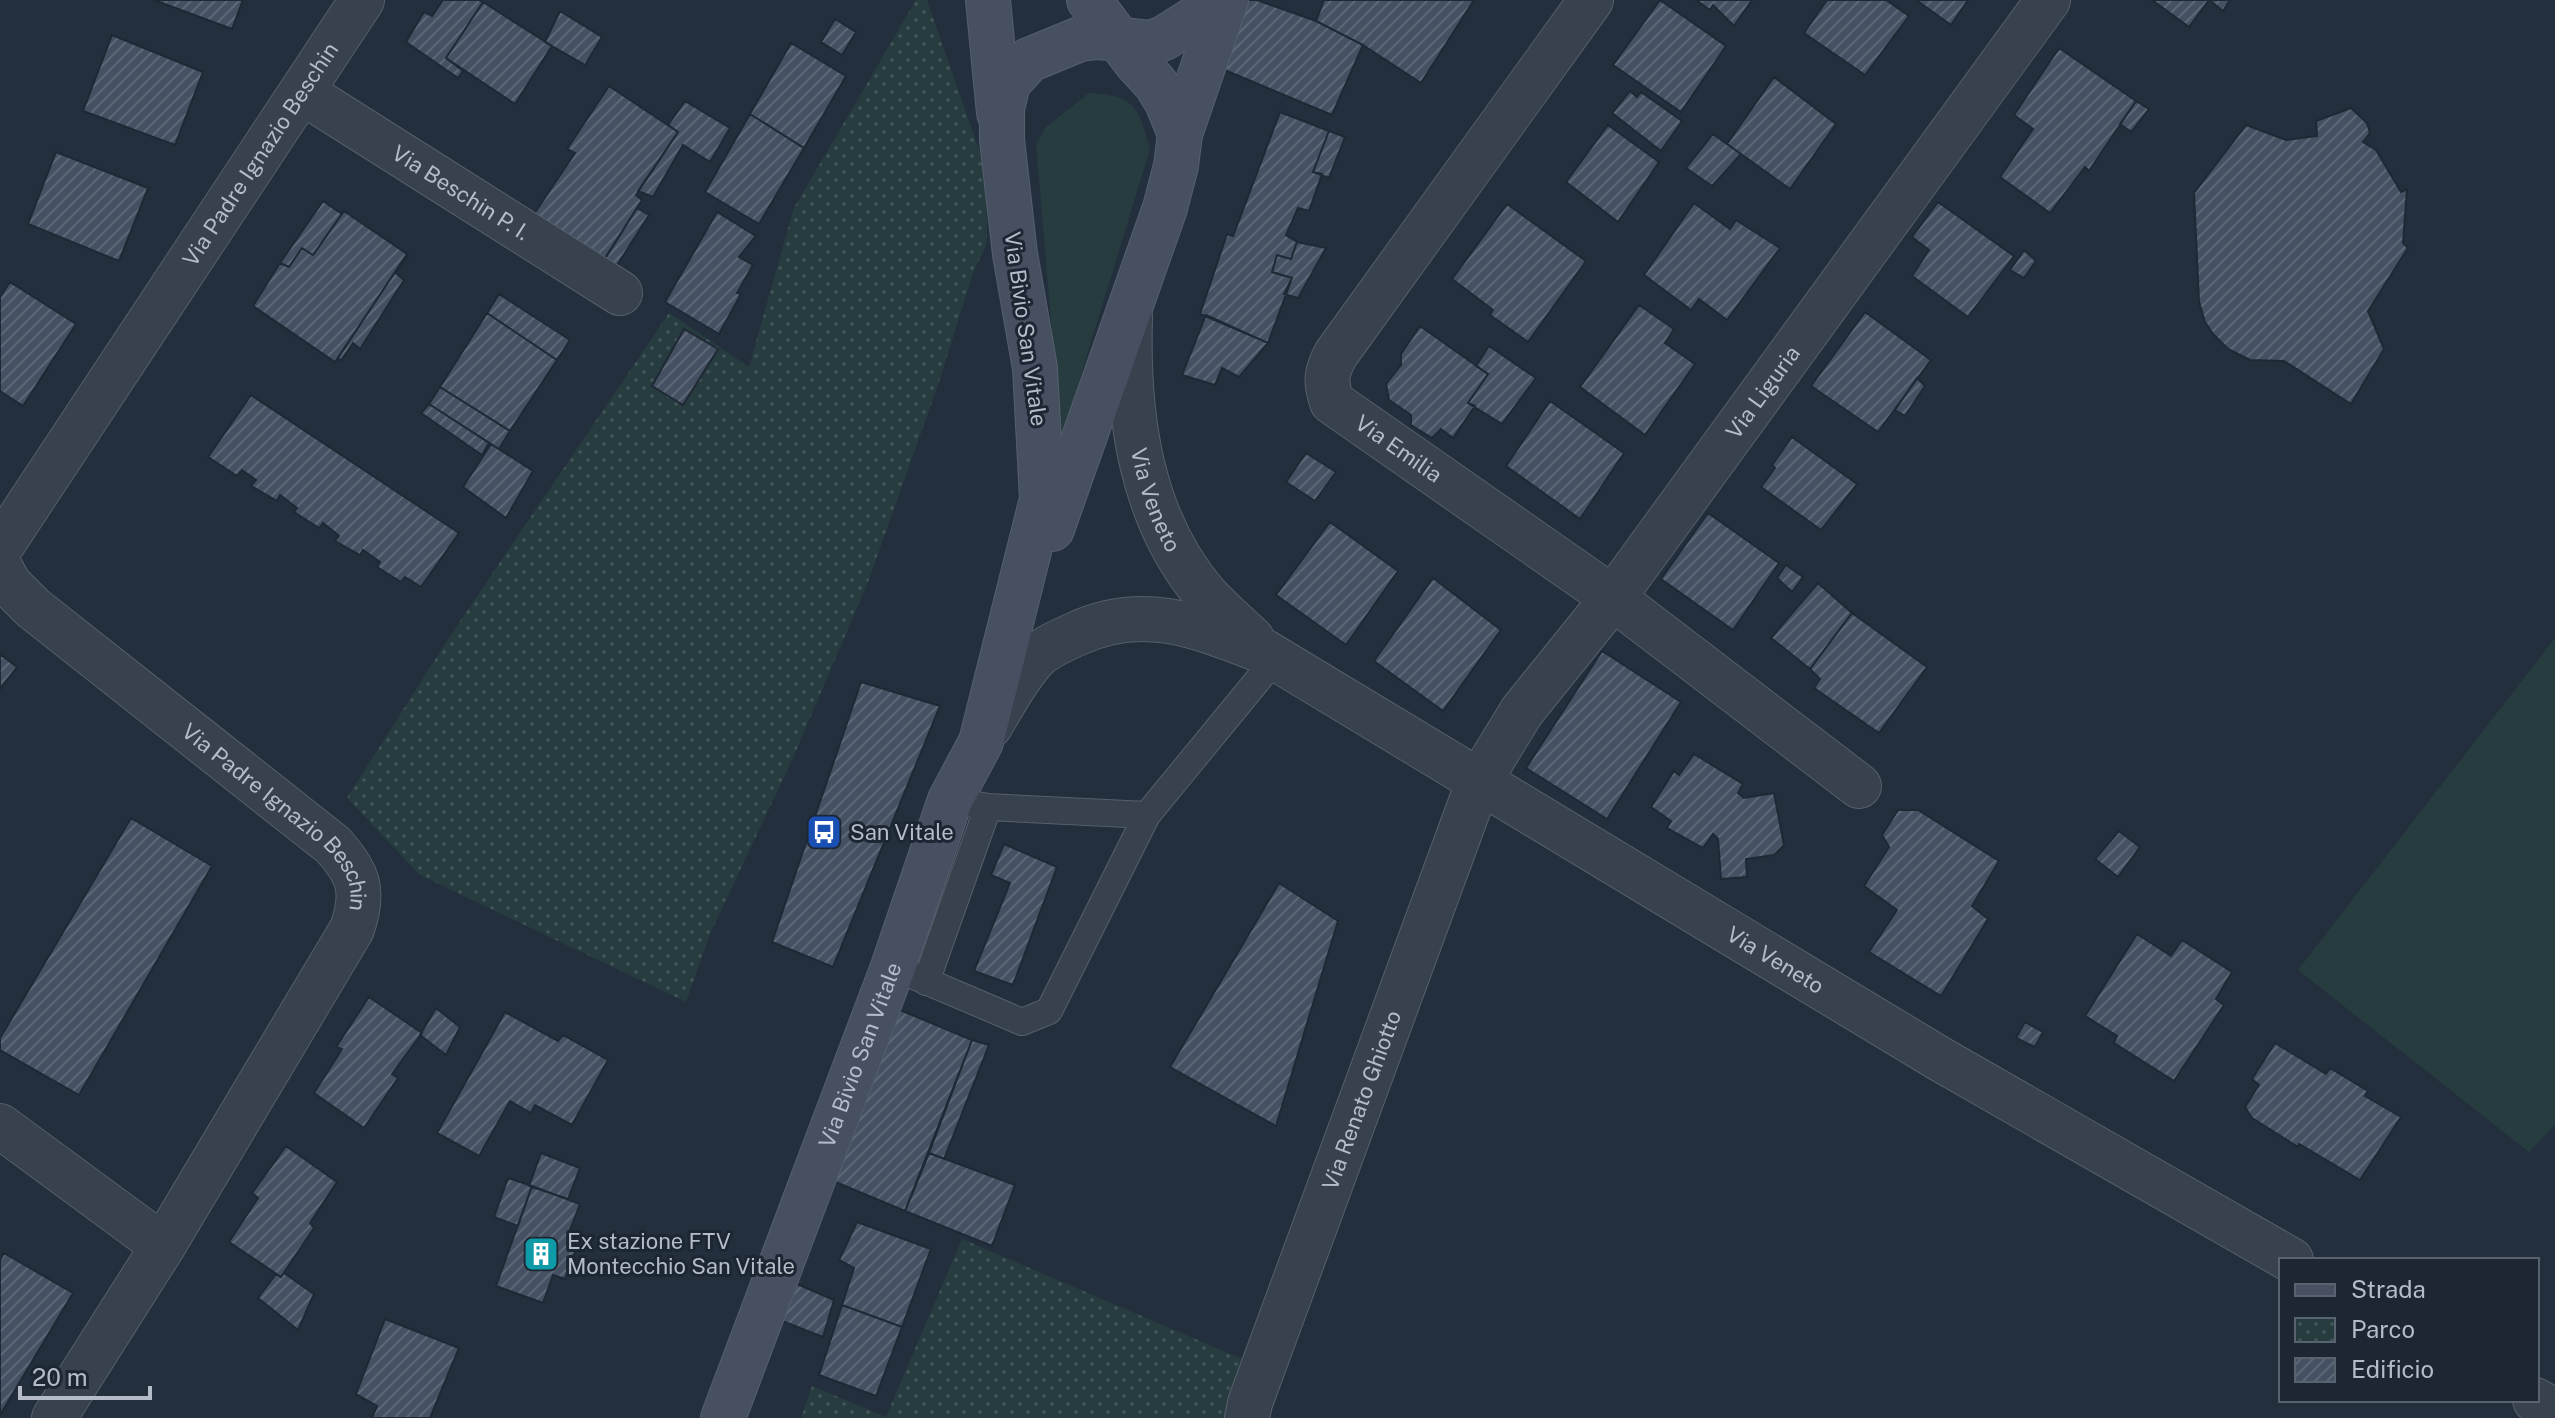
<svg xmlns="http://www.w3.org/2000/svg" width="2555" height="1418" font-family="'Public Sans',sans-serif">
<defs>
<pattern id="park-dots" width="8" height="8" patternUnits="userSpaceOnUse" patternTransform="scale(2)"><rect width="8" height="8" fill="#263c3f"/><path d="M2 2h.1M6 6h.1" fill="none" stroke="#435659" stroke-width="1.8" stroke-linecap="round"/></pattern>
<pattern id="building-hatch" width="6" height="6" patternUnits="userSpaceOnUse" patternTransform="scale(2)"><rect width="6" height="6" fill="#455162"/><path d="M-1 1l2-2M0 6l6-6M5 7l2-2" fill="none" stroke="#5d6877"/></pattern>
</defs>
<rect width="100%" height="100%" fill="#242f3e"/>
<path fill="#263c3f" d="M1089,93c46,2 50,15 61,56l-89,292 -25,-297 10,-17z
M2555,638v487l-26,27 -231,-182z"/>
<path fill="url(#park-dots)" d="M916,0h11l59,170 1,73 -14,30 -34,109 -71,200 -75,176 -83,176 -24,68 -266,-127 -73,-77 103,-162 219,-323 80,54 45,-159z
M962,1239l287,123 -20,56h-428l11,-32 74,31z"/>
<path fill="url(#building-hatch)" stroke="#1f2835" stroke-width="2" d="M154,0h89l-11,29z
M443,0h36l4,2 -37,56 17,13 -5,7 -52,-36 18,-30 8,4z
M1246,0h11l59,21 47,24 -31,70 -112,-47z
M1324,0h150l-53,83 -58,-38 -47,-24z
M1660,0l66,46 -45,66 -68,-47z
M1696,0h56l-18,26 -21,-21 -3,5z
M1827,0h59l23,16 -44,59 -61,-42z
M1916,0h52l-17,25z
M2152,0h57l-20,27z
M2209,0h21l-7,11z
M483,2l69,44 -37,58 -69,-46z
M560,11l42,26 -17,28 -40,-23z
M835,19l21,13 -14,23 -21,-13z
M112,35l91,37 -28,73 -92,-34z
M791,43l55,33 -42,72 -54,-34z
M2059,48l77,53 -47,70 -4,-4 -35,46 -50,-36 33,-48 -19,-14z
M1774,77l62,47 -46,65 -63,-45z
M609,86l69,46 -42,63 6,5 -42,66 -70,-46 45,-67 -8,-4z
M1630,91l7,6 4,-5 41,29 -21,30 -49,-38z
M685,101l45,27 -20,34 -27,-17 -30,52 -15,-6 40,-59 -10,-7z
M2136,101l13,8 -18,23 -11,-8z
M2351,108l16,15 3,10 -7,9 13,8 25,42 6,-3 -4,54 5,5 -40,63 16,38 -33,55 -67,-43 -34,-1 -22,-11 -15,-15 -8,-12 -6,-20 -5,-109 52,-68 40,15 31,-4 -1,-15z
M1280,112l49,19 -16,41 9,2 -13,37 -11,-3 -12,27 11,7 -6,17 -14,-4 -5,17 20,6 -24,65 -68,-29 27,-80 6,2z
M750,114l54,34 -45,76 -54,-32z
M1608,125l51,37 -41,60 -52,-40z
M1329,131l16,6 -16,41 -16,-6z
M1713,134l28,20 -29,32 -26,-18z
M56,152l92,36 -29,73 -91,-37z
M323,201l19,13 -29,41 -11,-7 -13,19 -9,-4z
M1938,202l76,54 -46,61 -56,-41 17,-26 -17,-13z
M1694,203l36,26 6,-9 44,28 -53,72 -28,-21 -8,11 -47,-35z
M1507,204l79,57 -58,81 -38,-27 3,-5 -41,-31z
M637,208l12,7 -33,52 -11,-8z
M344,211l63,43 -72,108 -82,-56 27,-43 9,4 13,-19 11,7z
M717,212l39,24 -17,21 14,8 -16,28 4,1 -22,40 -54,-32z
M1297,242l29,6 -28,50 -14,-4 8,-16 -20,-6 5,-17 14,4z
M2024,250l12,11 -12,17 -14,-8z
M407,254l1,2 -12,17 8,7 -44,69 -7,-6 -12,18 -3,-3z
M10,282l66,42 -53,82 -23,-15v-94z
M499,294l71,46 -13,20 -70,-47z
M1639,305l35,24 -9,14 30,21 -50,71 -65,-48z
M1865,312l66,48 -53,72 -67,-46z
M487,313l70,47 -47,71 -70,-44z
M1206,315l62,28 -29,34 -17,-9 -7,17 -33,-10z
M1420,326l68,48 -20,29 7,3 -22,32 -12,-9 -9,9 -21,-13v-10l-22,-15 -3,-16 15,-19v-11z
M684,329l34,20 -35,56 -31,-19z
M1489,346l47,32 -34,46 -34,-21 20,-29 -12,-8z
M1917,378l8,8 -20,30 -10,-6z
M440,387l70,44 -11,18 -70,-45z
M251,395l208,138 -38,54 -16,-10 -4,5 -24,-15 3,-5 -17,-12 -3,5 -25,-14 4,-5 -16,-13 -4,5 -25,-16 3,-4 -17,-13 -3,6 -26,-15 5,-6 -14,-10 -5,6 -29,-19z
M1550,401l74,52 -44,66 -74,-53z
M429,404l60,39 -7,12 -61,-42z
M1792,437l65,47 -36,46 -60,-43 14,-19 -3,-3z
M491,444l42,27 -27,47 -43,-31z
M1306,453l30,19 -21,29 -29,-19z
M1708,513l71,50 -46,67 -72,-51z
M1330,522l68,49 -52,74 -70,-50z
M1786,565l17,12 -11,15 -15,-14z
M1433,578l68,52 -58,81 -69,-50z
M1818,583l34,30 -42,56 -39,-31z
M1852,613l75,54 -48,66 -65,-45 6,-9 -10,-10z
M1602,651l79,51 -74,117 -81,-51z
M0,654l17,13 -17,22z
M861,682l79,24 -107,261 -61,-25z
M1694,754l49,30 -5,9 6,5 30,-5 10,52 -10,10 -28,4 1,18 -26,2 -3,-40 -5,-5 -10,14 -36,-20 4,-7 -20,-14 23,-36 5,4z
M1898,810h20l81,51 -27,45 16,13 -47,77 -72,-44 28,-42 -33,-24 25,-39 -7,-12z
M131,818l81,48 -133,229 -79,-45v-12z
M2119,831l21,16 -22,30 -23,-18z
M1004,844l53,23 -44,118 -39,-14 36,-88 -19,-8z
M1279,883l59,38 -62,205 -106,-59z
M2137,934l34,22 11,-16 50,32 -16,27 8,6 -50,76 -60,-38 3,-7 -32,-20z
M369,997l53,36 -30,41 6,4 -34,50 -50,-35 28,-44 -6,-2z
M436,1008l24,19 -14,28 -26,-20z
M900,1010l72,30 -67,171 -72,-30z
M505,1012l53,29 5,-6 45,25 -36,65 -37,-20 -4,8 -21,-12 -31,55 -42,-23z
M2025,1022l18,10 -8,15 -19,-9z
M972,1040l17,5 -45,114 -15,-6z
M2275,1043l51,31 4,-6 38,23 -3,5 36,21 -41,63 -61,-36 -1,3 -46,-29 -7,-11 14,-22 -7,-6z
M286,1146l51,36 -27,41 4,5 -33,49 -52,-35 29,-44 -6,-5z
M541,1153l39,15 -12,31 -39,-13z
M929,1153l86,32 -23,61 -87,-35z
M508,1178l24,8 -14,40 -24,-9z
M532,1186l48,18 -10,26 12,4 -17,45 -12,-4 -10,28 -47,-17z
M857,1222l74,27 -29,78 -60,-22 12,-37 -15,-8z
M4,1253l69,40 -73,122v-155z
M284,1273l30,21 -16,36 -40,-32 18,-24 5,3z
M797,1284l37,16 -11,37 -41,-16z
M842,1305l60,22 -26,69 -57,-21z
M385,1319l74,29 -29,70h-58l5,-12 -21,-12z"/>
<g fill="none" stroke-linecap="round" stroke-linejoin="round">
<defs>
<path id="service" d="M988,807l159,8
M893,967l129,55 27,-11 98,-196 129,-157
M926,982l62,-175 -38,-7"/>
<g id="minor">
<path id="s1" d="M1591,0l-255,354c-10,18 -11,28 -4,48l281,196 246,188"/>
<path id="s2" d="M302,92l318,201"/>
<path id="s3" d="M1130,317c-3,98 10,202 77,279 14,15 30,29 45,43"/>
<path id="s4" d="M0,548l362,-548"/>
<path id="s5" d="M0,567l9,17 24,24 300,237c26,29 32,46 19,84l-189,317 -109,172"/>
<path id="s6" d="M990,726c14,-23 26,-47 44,-67 11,-12 27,-18 42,-25 68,-32 124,-7 189,18l675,407 351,201"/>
<path d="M0,1126l163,120"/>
<path d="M2535,1400l20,11"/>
<path id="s7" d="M1247,1418l3,-15 228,-620 44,-72 91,-113 435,-598"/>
</g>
<g id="secondary">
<path d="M988,0l11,113"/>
<path d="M1089,0l46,61 21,23 11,18 13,32"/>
<path d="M1052,529l113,-321 11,-42 4,-32 46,-134"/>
<path id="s8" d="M723,1418l170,-451 57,-167 31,-58 61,-243 -7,-131 -20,-114 -13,-114v-31l6,-26 21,-23 51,-21 18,-2 53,6 13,-5 32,-20 13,-18"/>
</g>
</defs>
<use href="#service" stroke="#565f6c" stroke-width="28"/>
<use href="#minor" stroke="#565f6c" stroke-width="46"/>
<use href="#secondary" stroke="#565f6c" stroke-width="46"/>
<use href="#service" stroke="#38414e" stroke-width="26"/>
<use href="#minor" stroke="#38414e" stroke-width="44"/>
<use href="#secondary" stroke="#465061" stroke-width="44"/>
</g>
<defs>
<symbol id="bus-square" viewBox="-11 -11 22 22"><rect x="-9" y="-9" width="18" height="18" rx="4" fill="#1a4fb4" stroke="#1d2633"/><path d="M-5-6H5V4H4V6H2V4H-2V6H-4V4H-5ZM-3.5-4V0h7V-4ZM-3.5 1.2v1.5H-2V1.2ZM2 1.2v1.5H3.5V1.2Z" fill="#fff"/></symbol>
<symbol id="building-square" viewBox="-11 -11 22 22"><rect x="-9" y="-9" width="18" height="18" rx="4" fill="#0f9aa8" stroke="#1d2633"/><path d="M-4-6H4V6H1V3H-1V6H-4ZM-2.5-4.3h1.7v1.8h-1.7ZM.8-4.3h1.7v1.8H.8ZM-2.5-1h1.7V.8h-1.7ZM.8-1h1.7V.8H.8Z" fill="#fff"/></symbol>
</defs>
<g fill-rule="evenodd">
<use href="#bus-square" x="804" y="812" width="40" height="40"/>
<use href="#building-square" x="521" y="1234" width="40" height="40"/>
</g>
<g text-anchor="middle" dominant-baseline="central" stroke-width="6" stroke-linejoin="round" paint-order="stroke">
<g font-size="22" fill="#b4bcc9" stroke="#1d2633">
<text stroke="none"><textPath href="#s4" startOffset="472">Via Padre Ignazio Beschin</textPath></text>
<text stroke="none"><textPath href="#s2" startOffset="188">Via Beschin P. I.</textPath></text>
<text transform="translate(1026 329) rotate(82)">Via Bivio San Vitale</text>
<text stroke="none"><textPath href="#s7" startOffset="1160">Via Liguria</textPath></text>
<text stroke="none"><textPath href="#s1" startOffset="568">Via Emilia</textPath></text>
<text stroke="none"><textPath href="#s3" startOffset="186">Via Veneto</textPath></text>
<text stroke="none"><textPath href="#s5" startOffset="378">Via Padre Ignazio Beschin</textPath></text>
<text stroke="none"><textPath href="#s6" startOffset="922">Via Veneto</textPath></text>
<text stroke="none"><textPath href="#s8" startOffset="388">Via Bivio San Vitale</textPath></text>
<text stroke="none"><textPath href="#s7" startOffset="338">Via Renato Ghiotto</textPath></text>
</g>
<g font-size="22" fill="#b4bcc9" stroke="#1d2633" text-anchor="start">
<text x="850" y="832">San Vitale</text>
<text x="567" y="1241">Ex stazione FTV<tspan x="567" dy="25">Montecchio San Vitale</tspan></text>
</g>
</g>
<rect x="2279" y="1258" width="260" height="144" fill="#1d2633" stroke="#59626f" stroke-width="2"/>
<rect x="2295" y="1284" width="40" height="12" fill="#465061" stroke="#59626f" stroke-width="2"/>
<text x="2351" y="1298" font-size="24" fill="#b4bcc9">Strada</text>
<rect x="2295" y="1318" width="40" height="24" fill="url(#park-dots)" stroke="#59626f" stroke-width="2"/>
<text x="2351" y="1338" font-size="24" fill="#b4bcc9">Parco</text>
<rect x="2295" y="1358" width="40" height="24" fill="url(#building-hatch)" stroke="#59626f" stroke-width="2"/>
<text x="2351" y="1378" font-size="24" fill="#b4bcc9">Edificio</text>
<path d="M20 1386v12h130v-12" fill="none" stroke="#b4bcc9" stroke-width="4"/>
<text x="32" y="1386" font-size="24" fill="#b4bcc9" stroke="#1d2633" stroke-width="6" paint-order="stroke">20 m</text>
</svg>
